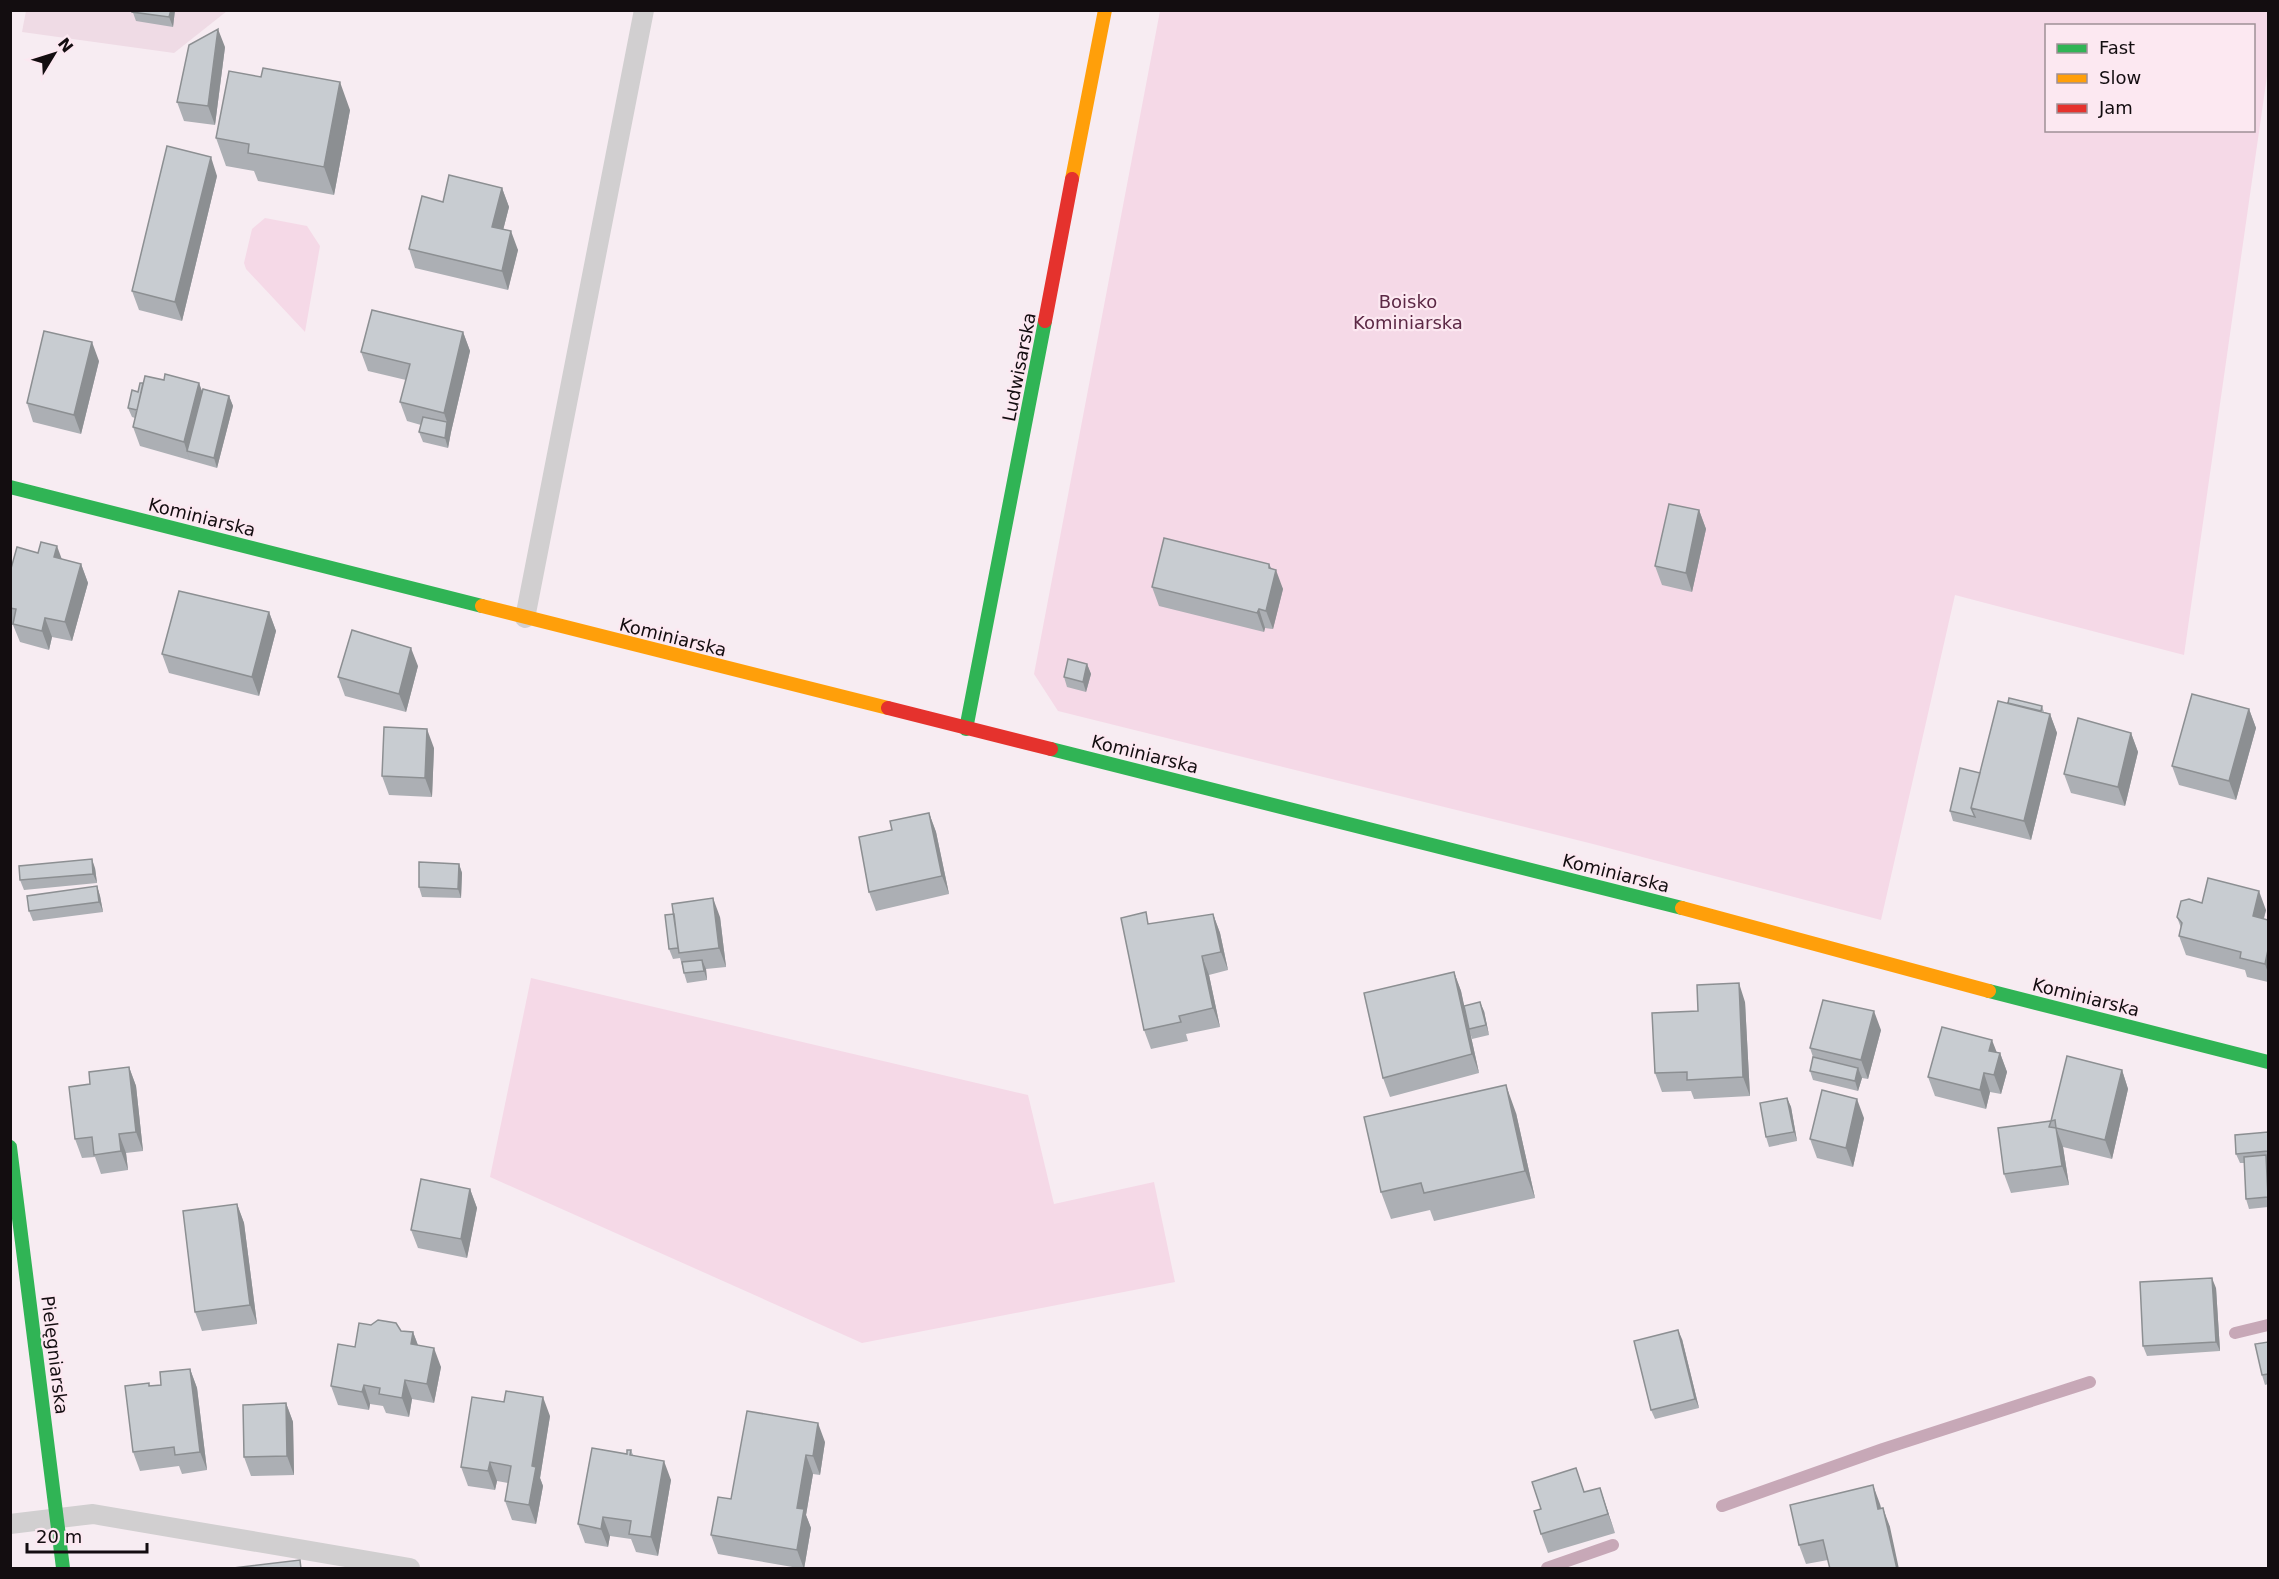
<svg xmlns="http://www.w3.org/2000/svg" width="2279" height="1579" font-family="'DejaVu Sans',sans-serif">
<rect width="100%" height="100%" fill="#f7ecf2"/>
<path fill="#efdbe5" d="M26,11h201l-53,42 -152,-21z"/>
<path fill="#f5d9e7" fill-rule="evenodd" d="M1160,11h1108v58l-84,586 -229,-60 -74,325 -288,-76 -535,-133 -24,-37zM2046,26h208v104h-208z
M265,218l42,8 13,20 -15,86 -59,-63 -2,-6 8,-34z
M531,978l497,117 26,109 100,-22 21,100 -313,61 -372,-166z"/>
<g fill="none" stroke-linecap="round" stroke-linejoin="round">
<path stroke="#c7a8b7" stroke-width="12" d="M2235,1333l33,-8
M1722,1506l161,-57 207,-67
M1547,1568l66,-23"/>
<path stroke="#d1cfd0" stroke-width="20" d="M525,618l119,-608
M10,1524l83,-10 317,54"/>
<path stroke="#30b455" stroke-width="14" d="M10,487l472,119
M966,729l79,-408
M1051,749l631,159
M1989,991l279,71
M10,1147l53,421"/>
<path stroke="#ff9f0a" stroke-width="14" d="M1072,179l33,-169
M482,606l406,102
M1682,908l307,83"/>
<path stroke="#e5322d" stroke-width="14" d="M1045,321l27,-142
M888,708l163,41"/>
</g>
<path fill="#acafb4" d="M132,10h43l-2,17 -37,-6z
M225,47l-10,78 -31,-4 -7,-19z
M350,110l-16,85 -76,-14 -4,-10 -28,-5 -10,-28z
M217,176l-35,145 -43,-11 -7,-19z
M502,188l7,19 -6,23 15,20 -10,40 -93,-22 -6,-19 34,-47z
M463,332l7,19 -19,81 -3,16 -25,-6 -4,-10 2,-7 -14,-4 -7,-19 6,-22 -38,-9 -7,-19z
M99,361l-18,73 -48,-12 -6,-19z
M164,380l35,3 3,9 27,4 4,10 -16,62 -77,-22 -7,-19 2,-9 -3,-1 -4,-9 15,-24z
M1699,510l7,19 -14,63 -30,-7 -7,-19z
M61,559l20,5 7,19 -16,58 -20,-4 -3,13 -29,-8 -7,-17 -3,-1v-52z
M1269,564l14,25 -10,40 -8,-1 -1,4 -105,-26 -7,-19z
M269,612l7,19 -17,65 -90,-23 -7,-19z
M1087,664l4,10 -5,18 -19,-5 -3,-10z
M418,666l-12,46 -61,-16 -7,-19z
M2008,703l34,3 2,6 6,2 7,19 -26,107 -78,-19 -3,-10 30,-38z
M2249,709l7,19 -20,72 -57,-15 -7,-19z
M2131,733l7,19 -13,54 -54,-13 -7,-19z
M434,748l-2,49 -43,-2 -7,-19z
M929,813l7,19 13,62 -73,17 -7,-19 23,-62z
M459,864l3,9 -1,25 -39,-1 -3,-10z
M95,868l2,15 -73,7 -4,-10z
M97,886l3,10 3,16 -70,9 -4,-10z
M2202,903l64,7 -2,9 4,1v62l-21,-5 -2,-7 -59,-15 -7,-19 2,-8 -4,-11z
M1213,914l7,19 8,37 -19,5 11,52 -34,7 2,7 -37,8 -7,-19 6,-106z
M720,917l6,50 -20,2 1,11 -20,3 -3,-10 -4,-15 -7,1 -4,-10z
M1454,972l7,19 3,15 20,5 5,24 -17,4 -2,-7 9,41 -89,24 -7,-19z
M1745,1002l5,94 -56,3 -3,-8 -29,1 -7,-19 43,-62z
M1881,1030l-13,49 -6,-1 -4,13 -45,-11 -3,-9 3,-14 -3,-9z
M1997,1052l3,1 7,19 -6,22 -11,-2 -4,17 -51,-13 -7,-19z
M129,1067l7,19 7,65 -17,2 2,17 -27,4 -6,-17 -13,1 -7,-19 15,-55z
M2122,1070l6,19 -16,70 -49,-12 6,38 -58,8 -7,-19 47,-53z
M1787,1098l4,9 6,34 -28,6 -3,-10z
M1516,1113l19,85 -101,23 -4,-11 -39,9 -10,-27z
M1864,1118l-11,49 -36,-9 -7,-19z
M2268,1132v75l-19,2 -3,-10 -2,-36h-4l-4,-9z
M470,1189l7,19 -10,50 -49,-10 -7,-18z
M237,1204l7,19 13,101 -55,7 -7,-19z
M2216,1288l4,63 -73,5 -4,-10z
M401,1331l12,1 5,13 23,22 -7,36 -22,-4 -3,18 -23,-4 -3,-7 -13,-2 -1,6 -31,-5 -7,-19 24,-39z
M1682,1339l17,69 -44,11 -4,-9z
M2268,1342v42l-3,1 -3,-10z
M190,1369l7,19 10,82 -25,4 -3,-8 -39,5 -7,-19 17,-66 11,-1z
M286,1403l7,19 1,53 -43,1 -7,-19z
M550,1416l-10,62 3,8 -7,38 -24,-4 -7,-19 3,-18 -11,-2 -2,9 -27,-4 -7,-19z
M825,1442l-5,33 -7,-1 -7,41 5,13 -7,41 -86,-15 -7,-19 20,-36z
M631,1450l2,5 38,25 -13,76 -22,-4 -5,-13 -21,-3 -2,11 -23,-4 -7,-19 49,-70z
M1600,1488l15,45 -67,20 -7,-19 44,-42z
M1880,1504l1,5 9,18 -62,33 -22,4 -7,-19z"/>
<path fill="#8c8f92" d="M171,10h4l-2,17 -4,-10z
M218,29l7,18 -10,78 -7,-19z
M340,82l10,28 -16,85 -10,-28z
M211,157l6,19 -35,145 -7,-19z
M502,188l7,19 -10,39 -7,-19z
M511,231l7,19 -10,40 -6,-19z
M463,332l7,19 -19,81 -3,16 -3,-10 2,-16 -3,-9z
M92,342l7,19 -18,73 -7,-19z
M199,383l7,19 -19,49 3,10 -6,-19z
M229,396l4,10 -16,62 -3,-10z
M1699,510l7,19 -14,63 -6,-19z
M57,546l7,19 -10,-8z
M81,564l7,19 -16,58 -7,-19z
M1269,564l5,14 2,-8 7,19 -10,40 -7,-18z
M1259,609l6,19 -1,4 -7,-19z
M269,612l7,19 -17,65 -7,-19z
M45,618l7,19 -3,13 -7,-19z
M411,648l7,18 -12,46 -7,-18z
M1087,664l4,10 -5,18 -3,-10z
M2249,709l7,19 -20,72 -7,-19z
M2050,714l7,19 -26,107 -7,-19z
M427,729l7,19 -2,49 -7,-19z
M2131,733l7,19 -13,54 -7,-19z
M929,813l7,19 13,62 -7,-18z
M92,859l3,9 2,15 -4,-9z
M459,864l3,9 -1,25 -3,-9z
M97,886l3,10 3,16 -4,-10z
M2259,891l7,19 -7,25 -6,-19z
M713,898l7,19 6,50 -7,-19z
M1213,914l7,19 8,37 -7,-18z
M2268,950v23l-3,-9z
M1202,956l7,19 11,52 -7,-19z
M702,960l4,9 1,11 -3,-9z
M1454,972l7,19 18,82 -7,-19z
M1739,983l6,19 5,94 -7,-19z
M1480,1002l4,9 5,24 -3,-10z
M1874,1011l7,19 -13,49 -7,-19z
M1992,1040l7,18 1,-5 7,19 -6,22 -7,-19 -5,-24z
M129,1067l7,19 7,65 -7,-19z
M1858,1068l4,10 -4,13 -3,-10z
M2122,1070l6,19 -16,70 -7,-19z
M1984,1073l6,19 -4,17 -6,-19z
M1506,1085l10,28 19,85 -10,-27z
M1787,1098l4,9 6,34 -3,-9z
M1857,1099l7,19 -11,49 -7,-19z
M2056,1128l7,19 6,38 -7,-19z
M119,1134l7,19 2,17 -7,-19z
M2266,1155l2,6v38v-2z
M470,1189l7,19 -10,50 -6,-19z
M237,1204l7,19 13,101 -7,-19z
M2212,1278l4,10 4,63 -4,-9z
M1678,1330l4,9 17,69 -4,-9z
M413,1332l7,19 -9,-7z
M434,1348l7,19 -7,36 -7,-19z
M190,1369l7,19 10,82 -7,-18z
M405,1380l7,19 -3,18 -7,-19z
M364,1385l6,19 -1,6 -7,-18z
M543,1397l7,19 -10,62 3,8 -7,38 -7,-19 3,-39z
M286,1403l7,19 1,53 -7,-19z
M818,1423l7,19 -5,33 -7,-19z
M806,1455l7,19 -7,41 5,13 -7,41 -7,-19v-42z
M664,1461l7,19 -13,76 -7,-19z
M490,1462l7,19 -2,9 -7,-19z
M1873,1485l7,19 5,24 -7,-19z
M1600,1488l15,45 -7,-19z
M1883,1508l7,19 9,42h-2z
M603,1517l7,19 -2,11 -7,-18z"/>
<path fill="#c8ccd1" stroke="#8c8f92" stroke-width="1.5" d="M132,10h39l-2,7 -37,-5z
M218,29l-10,77 -31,-4 12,-57z
M263,68l77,14 -16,85 -76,-14 1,-9 -33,-6 13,-67 32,6z
M167,146l44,11 -36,145 -43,-11z
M449,175l53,13 -10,39 19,4 -9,40 -93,-22 13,-53 21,6z
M372,310l91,22 -19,81 -44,-11 10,-38 -49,-12z
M44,331l48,11 -18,73 -47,-12z
M165,374l34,9 -15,59 -51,-15 12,-51 19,4z
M140,383h3l-6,27 -9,-2 4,-18 6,2z
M203,389l26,7 -15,62 -27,-7z
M423,417l24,5 -2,16 -26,-6z
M1669,504l30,6 -13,63 -31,-7z
M1164,538l105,26v4l7,2 -10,41 -7,-2 -2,4 -105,-26z
M41,542l16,4 -3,11 27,7 -16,58 -20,-4 -3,13 -29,-7 3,-15 -6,-1v-36l7,-25 21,6z
M179,591l90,21 -17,65 -90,-23z
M352,630l59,18 -12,46 -61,-17z
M1068,659l19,5 -4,18 -19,-5z
M2192,694l57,15 -20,72 -57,-15z
M2009,698l33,8 -1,5 -33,-8z
M1998,701l52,13 -26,107 -53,-13z
M2078,718l53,15 -13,54 -54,-13z
M384,727l43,2 -2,49 -43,-2z
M1960,768l20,5 -9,35 4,9 -25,-6z
M929,813l13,63 -73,16 -10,-55 33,-7 -2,-9z
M92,859l1,15 -73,6 -1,-14z
M419,862l40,2 -1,25 -39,-2z
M2208,878l51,13 -6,25 15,4v30l-3,14 -25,-6 1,-6 -62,-16 3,-13 -5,-6 4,-16 8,-2 13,4z
M97,886l2,16 -70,9 -2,-15z
M713,898l6,50 -40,5 -7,-49z
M1146,912l2,12 65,-10 8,38 -19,4 11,52 -34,8 2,6 -37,8 -23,-112z
M674,914l4,34 -9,1 -4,-34z
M702,960l2,11 -20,2 -2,-11z
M1454,972l18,82 -89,24 -19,-85z
M1739,983l4,94 -56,3v-8l-32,1 -3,-60 46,-2 -1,-26z
M1823,1000l51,11 -13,49 -51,-12z
M1480,1002l6,23 -17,4 -5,-23z
M1942,1027l50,13 -3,11 11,2 -6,22 -10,-2 -4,17 -52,-13z
M2067,1056l55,14 -17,70 -49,-12 -1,-8 -4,1z
M1813,1057l45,11 -3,13 -45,-10z
M129,1067l7,65 -17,2 2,17 -27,4 -2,-18 -17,2 -6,-52 21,-3 -1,-12z
M1506,1085l19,86 -101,22 -3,-10 -40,9 -17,-75z
M1822,1090l35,9 -11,49 -36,-9z
M1787,1098l7,34 -28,5 -6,-34z
M2051,1121l-2,6 7,1 6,38 -58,8 -6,-46z
M2268,1132v19l-32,3 -1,-19z
M2266,1155l2,42 -22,2 -2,-42z
M421,1179l49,10 -9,50 -50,-9z
M237,1204l13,101 -55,7 -12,-101z
M2212,1278l4,64 -73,4 -3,-64z
M378,1320l18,3 5,8 12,1 -2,12 23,4 -7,36 -22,-4 -3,18 -23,-4 1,-6 -16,-3 -2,7 -31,-6 7,-42 17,3 4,-24 12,2z
M1678,1330l17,69 -44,11 -17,-69z
M2268,1342v32l-6,1 -7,-31z
M190,1369l10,83 -25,3 -1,-8 -41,5 -8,-66 24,-3v3l12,-1 -1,-13z
M506,1391l37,6 -11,69 4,1 -7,38 -24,-4 6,-35 -21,-4 -2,9 -27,-4 11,-70 32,5z
M286,1403l1,53 -43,1 -1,-52z
M747,1411l71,12 -5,33 -7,-1 -9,53 7,1 -7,41 -86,-15 7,-38 13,2z
M592,1448l35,6v-4h4l-1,5 34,6 -13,76 -22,-3 2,-13 -28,-4 -2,12 -23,-5z
M1576,1468l8,24 16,-4 8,26 -67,20 -7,-23 7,-2 -9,-27z
M1873,1485l5,24 5,-1 14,61h-67l-7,-29 -24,5 -9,-40z
M300,1560l1,9h-76z"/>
<g text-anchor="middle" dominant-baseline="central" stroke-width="4.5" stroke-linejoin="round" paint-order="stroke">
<g font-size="18" fill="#5c2845" stroke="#fce8f1">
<text x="1408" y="301">Boisko<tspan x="1408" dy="21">Kominiarska</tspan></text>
</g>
<g font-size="18" fill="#130d10" stroke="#fce8f1">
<text transform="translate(1019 367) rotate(-79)">Ludwisarska</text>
<text transform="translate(202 517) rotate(14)">Kominiarska</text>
<text transform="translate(673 637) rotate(14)">Kominiarska</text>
<text transform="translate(1145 754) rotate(14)">Kominiarska</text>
<text transform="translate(1616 873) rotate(14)">Kominiarska</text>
<text transform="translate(2086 997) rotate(14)">Kominiarska</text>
<text transform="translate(55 1355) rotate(83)">Pielęgniarska</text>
</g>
</g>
<rect width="2279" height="1579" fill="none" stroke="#130d10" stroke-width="24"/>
<rect x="2045" y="24" width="210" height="108" fill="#fce8f1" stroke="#9f9097" stroke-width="1.5"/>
<rect x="2057" y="44" width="30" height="9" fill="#30b455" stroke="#9f9097" stroke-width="1.5"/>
<text x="2099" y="54" font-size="18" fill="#130d10">Fast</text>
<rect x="2057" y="74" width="30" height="9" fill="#ff9f0a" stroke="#9f9097" stroke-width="1.5"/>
<text x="2099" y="84" font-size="18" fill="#130d10">Slow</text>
<rect x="2057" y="104" width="30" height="9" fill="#e5322d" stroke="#9f9097" stroke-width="1.5"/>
<text x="2099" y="114" font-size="18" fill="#130d10">Jam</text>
<g transform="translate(54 54) rotate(52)" stroke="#fce8f1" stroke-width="4.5" paint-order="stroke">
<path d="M0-4.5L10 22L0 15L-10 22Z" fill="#130d10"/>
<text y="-9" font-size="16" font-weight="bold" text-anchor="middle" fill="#130d10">N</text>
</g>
<path d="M27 1543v9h120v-9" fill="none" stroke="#130d10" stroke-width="3"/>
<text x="36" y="1543" font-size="18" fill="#130d10" stroke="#fce8f1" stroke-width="4.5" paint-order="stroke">20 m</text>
</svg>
